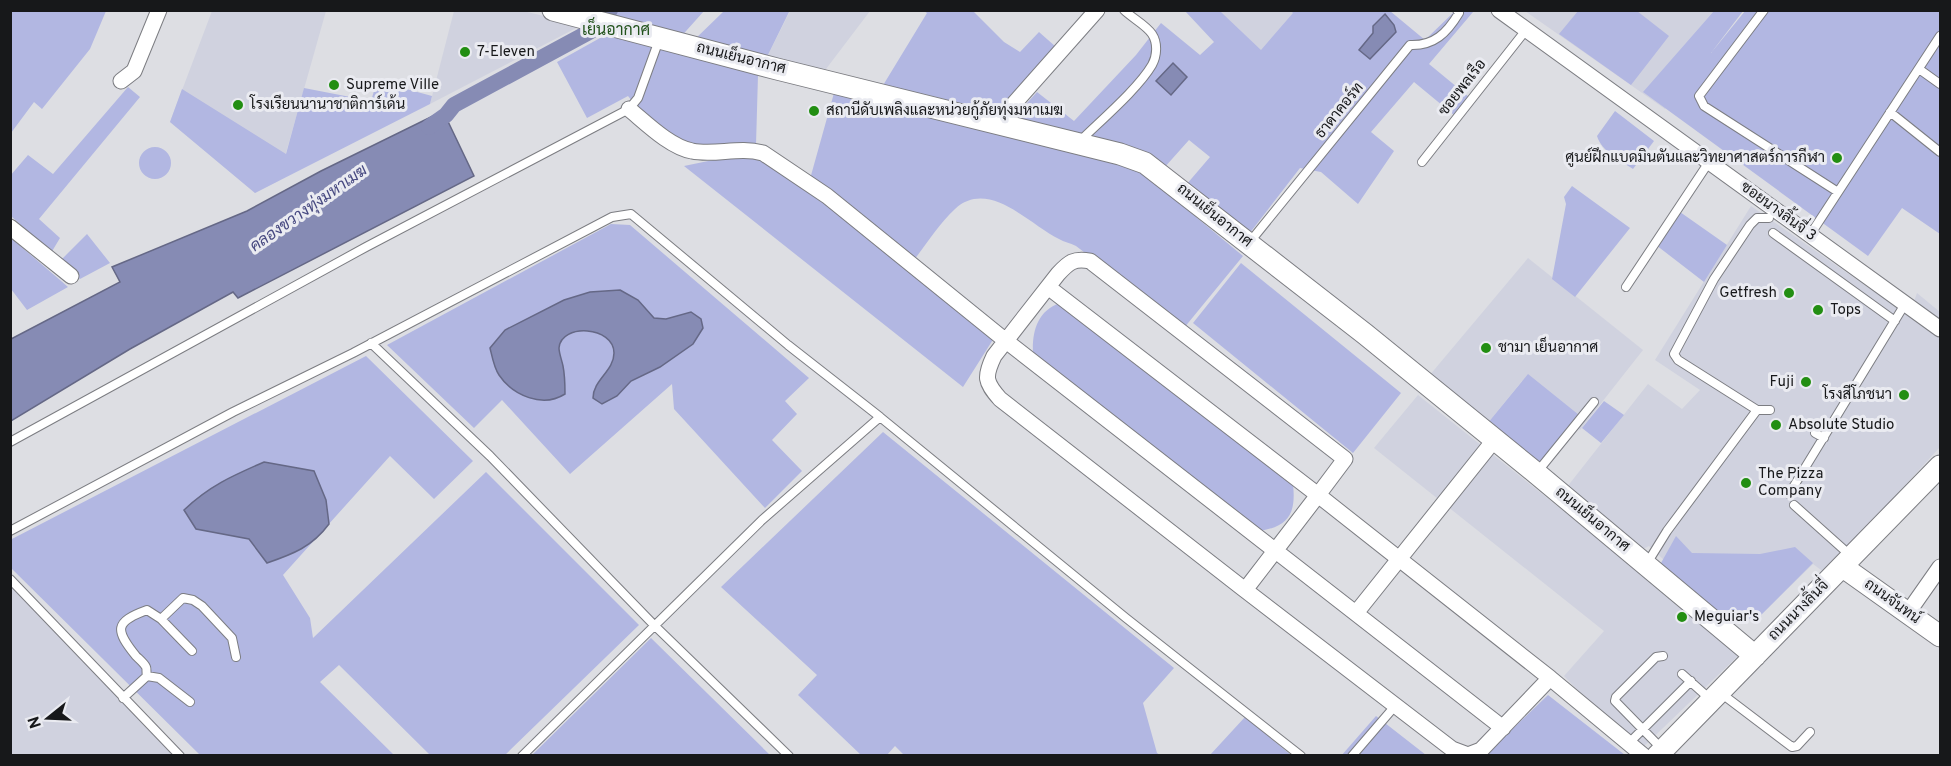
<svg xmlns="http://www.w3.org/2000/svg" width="1951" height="766" font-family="Overpass,Sarabun,sans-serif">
<rect width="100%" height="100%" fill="#dddee3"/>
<path fill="#d0d2df" d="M212,11h114l-48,170 -23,12 -85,-71z
M454,11h69l59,14 -152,79z
M790,11h80l-47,62 -58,-12z
M1220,11h92l-22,67z
M1525,11h218l-78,98z
M1751,206l158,110 8,-23 23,19v135l-115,126 -12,-9 -55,54 -31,1 -78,-73 -8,4 -74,-63 81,-103 34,25 18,-19 -45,-30z
M1528,258l115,92 -63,80 -58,-49 -35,43 -58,-48z
M1418,395l232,185 89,75 -101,97 -74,-76 40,-45 -230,-183z
M11,586l173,169h-173z"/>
<path fill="#b2b7e2" d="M11,10l95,1 -16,38 -48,60 -8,-7 -23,31z
M775,10l14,2 -24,49 -74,-18 33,-32z
M615,11h89l-26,29 -68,-26z
M924,11h49l31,31 16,10 19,-20 17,15 -57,61 -7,3 -64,-16 -46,-8 45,-74z
M1185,11h35l41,39 32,-37 -2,-2h99l35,29 30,-29h17l1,1 -44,52 40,33 -15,18 -40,-33 -43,50 23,19 -36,53 -37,-32 -21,-4 -51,66 -63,-49 24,-28 -21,-17 -25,28 -154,-46 27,-30 37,29 62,-66 25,-32 39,32 14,-13z
M1637,11l32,25 -38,49 -72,-51 19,-23z
M1714,11h29l-32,42 34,-42h195v223l-38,-26 -34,48 -225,-164z
M609,33l149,42 -2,70c-17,0 -46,4 -61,1 -24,-6 -53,-32 -67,-50l-41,22 -30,-56z
M377,81l55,15 -2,8 -175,89 -85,-71 12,-33 104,65 18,-66 67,13z
M128,87l12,10 -101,122 21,19 -9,15 -40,-37 -1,-40 18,-21 25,19z
M834,93l304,76 105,87 -59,72 -108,-82c-6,-3 -12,-4 -17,-7 -29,-14 -70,-61 -104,-30 -15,14 -28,34 -41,51l-104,-81z
M1615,111l39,30 -21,28c-13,-9 -31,-17 -36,-33z
M139 163a16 16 0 1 1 32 0a16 16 0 1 1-32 0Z
M747,153l18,3 229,182 -31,49 -279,-221z
M1572,186l58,42 -55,69 -23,-18 14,-75 -2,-7z
M1680,212l47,33 -23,37 -48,-37z
M611,224l19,1 179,153 -24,23 12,13 -25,26 30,31 -37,37 -91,-99 -2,-25 -102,90 -68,-74 -28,28 -87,-83z
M87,234l23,29 -30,16 -20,-18z
M11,238l49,42 8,7 -41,23 -16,-21z
M1241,263l160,130 -48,60 -160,-130z
M1060,303l233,181c3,28 -3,42 -33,47l-227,-177c-1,-22 4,-43 27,-51z
M366,356l107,105 -39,38 -44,-43 -107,119 27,43 3,20 173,-166 153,153 -134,130h-75l-91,-90 -19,17 74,73h-194l-189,-187 -1,-28z
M1528,374l51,41 -39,50 -53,-41z
M1604,401l20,14 -23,28 -19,-15z
M883,432l291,236 -31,35 14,50 3,2 -255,1 -10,-10 -8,9h-26l-63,-60 19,-20 -96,-88z
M1676,536l16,17 68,1 35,-7 18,16 -55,55 -31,1 -66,-56z
M651,638l119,117h-238z
M1548,695l77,60 -141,1z
M1376,716l50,39 -85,1z
M1245,717l46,38h-81z"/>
<path fill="#868bb4" stroke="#656886" stroke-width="1.5" d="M1385,14l9,11 2,7 -26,27 -11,-9 14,-17v-7z
M1173,63l14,14 -16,18 -15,-14z
M443,111l31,65 -236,122 -5,-6 -103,57 -119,72v-82l109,-57 -8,-15 135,-56 74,-40z
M620,290l18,10 16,18 12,1 25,-7 10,7 2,9 -10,16 -33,23 -29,14 -14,15 -15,8 -9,-6c0,-18 21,-27 21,-45 0,-27 -53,-30 -55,-5 0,5 3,13 4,18 2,10 2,19 2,28 -22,14 -52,2 -66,-19 -5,-7 -7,-19 -9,-27l15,-18 59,-30 26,-8z
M264,462l50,9 12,29 3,24c-17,23 -36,30 -62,39l-18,-24 -53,-10 -12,-19c25,-24 48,-34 80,-48z"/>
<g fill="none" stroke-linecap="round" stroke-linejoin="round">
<path stroke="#868bb4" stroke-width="16" d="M429,127l17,-12 8,-10 137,-74 19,-21"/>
<defs>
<path id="lane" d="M1764,10l-65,86 5,10 134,86
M1919,69l21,15
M1890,112l50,40
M1079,142c21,-21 59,-53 73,-77 5,-9 6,-22 0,-31 -6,-9 -20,-16 -28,-24
M1422,162l104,-132
M1769,218h-12l-7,7 -36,54 -40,75 4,6 79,50h13
M1773,233l122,88
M1810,235l130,-199
M1249,243l161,-198c24,1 37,-12 49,-32l-2,-3
M1626,287l83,-125
M371,343l119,113 164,169 135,131
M880,417l246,201 175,138
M1815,433l9,5
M10,442l356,-195 263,-138 9,-11 21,-58
M1538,471l56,-69
M1789,494l116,-190
M1794,505l57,51
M10,531l223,-119 120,-59 259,-136 19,-3 157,131 92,72 -118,103 -240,236
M1646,565l21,-34 90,-121
M10,579l170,177
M161,619l22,-21 10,2 9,6 30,32 4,19
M1682,674l28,25
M147,676l12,2 31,24
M1722,694l70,53 5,-1 13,-14
M123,698l24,-22c-1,-3 0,-7 -1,-9 -2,-4 -7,-8 -10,-11 -21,-26 -22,-34 11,-46l14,9 31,32
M1629,743l62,-62
M1661,748l-46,-47 1,-4 40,-40 7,-1
M1352,756l43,-50"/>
<path id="street" d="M1499,10l441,319
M121,81l13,-10 25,-61
M629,109c17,14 41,38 63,42 23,5 47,-5 71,2l64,43 179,145 497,387
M996,124l101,-114
M10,227l61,49
M1048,287l270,208 27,-36 -255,-198c-16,-3 -21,1 -32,13l-64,82c-10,21 -9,26 6,43l245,191
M1356,613l139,-174
M1907,614l33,-47
M1550,678l-69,72 -13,5 -16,-6 -207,-159 73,-95 232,183 94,78"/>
<path id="secondary" d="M553,10l224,59 343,85 25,9 220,171 171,139 219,183
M1843,567l97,69
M1657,756l283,-290"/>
</defs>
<use href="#lane" stroke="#7c7d82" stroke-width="10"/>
<use href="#street" stroke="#7c7d82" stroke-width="17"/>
<use href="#secondary" stroke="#7c7d82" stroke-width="23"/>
<use href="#lane" stroke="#fff" stroke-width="8"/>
<use href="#street" stroke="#fff" stroke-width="15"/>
<use href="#secondary" stroke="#fff" stroke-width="21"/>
</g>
<g fill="#228e12" stroke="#eaebf1" stroke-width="2">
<circle cx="465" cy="52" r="6"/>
<circle cx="334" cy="85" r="6"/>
<circle cx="238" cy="105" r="6"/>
<circle cx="814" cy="111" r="6"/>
<circle cx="1837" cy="158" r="6"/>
<circle cx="1789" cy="293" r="6"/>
<circle cx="1818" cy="310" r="6"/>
<circle cx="1486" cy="348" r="6"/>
<circle cx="1806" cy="382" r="6"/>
<circle cx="1904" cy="395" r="6"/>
<circle cx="1776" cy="425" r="6"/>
<circle cx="1746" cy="483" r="6"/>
<circle cx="1682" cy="617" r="6"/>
</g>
<g text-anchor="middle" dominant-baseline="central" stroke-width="6" stroke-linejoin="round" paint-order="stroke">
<g font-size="15" fill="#17181a" stroke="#eaebf1" text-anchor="start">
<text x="477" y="52">7-Eleven</text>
<text x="346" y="85">Supreme Ville</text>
<text x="250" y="105">โรงเรียนนานาชาติการ์เด้น</text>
<text x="826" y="111">สถานีดับเพลิงและหน่วยกู้ภัยทุ่งมหาเมฆ</text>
<text x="1825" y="158" text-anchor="end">ศูนย์ฝึกแบดมินตันและวิทยาศาสตร์การกีฬา</text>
<text x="1777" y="293" text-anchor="end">Getfresh</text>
<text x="1830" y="310">Tops</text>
<text x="1498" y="348">ชามา เย็นอากาศ</text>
<text x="1794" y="382" text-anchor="end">Fuji</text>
<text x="1892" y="395" text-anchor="end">โรงสีโภชนา</text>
<text x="1788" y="425">Absolute Studio</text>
<text x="1758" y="474">The Pizza<tspan x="1758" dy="17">Company</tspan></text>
<text x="1694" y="617">Meguiar's</text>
</g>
<g font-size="15" fill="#17181a" stroke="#eaebf1">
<text transform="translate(741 59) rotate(14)">ถนนเย็นอากาศ</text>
<text transform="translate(1463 88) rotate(-52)">ซอยพลเรือ</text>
<text transform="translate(1340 111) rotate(-51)">ธาดาคอร์ท</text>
<text transform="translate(1778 212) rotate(36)">ซอยนางลิ้นจี่ 3</text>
<text transform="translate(1214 216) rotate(39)">ถนนเย็นอากาศ</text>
<text transform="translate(1592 520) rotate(40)">ถนนเย็นอากาศ</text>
<text transform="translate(1892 602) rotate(36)">ถนนจันทน์</text>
<text transform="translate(1799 611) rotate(-45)">ถนนนางลิ้นจี่</text>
</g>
<g font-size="16" fill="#21521b" stroke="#eaebf1">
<text x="616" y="31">เย็นอากาศ</text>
</g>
<g font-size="16" font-style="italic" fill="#474981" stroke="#eaebf1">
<text transform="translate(309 209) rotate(-35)">คลองขวางทุ่งมหาเมฆ</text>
</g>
</g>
<rect width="1951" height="766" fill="none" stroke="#17181a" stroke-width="24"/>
<g transform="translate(48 718) rotate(252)" stroke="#eaebf1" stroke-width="4.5" paint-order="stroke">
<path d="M0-4.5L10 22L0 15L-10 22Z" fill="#17181a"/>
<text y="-9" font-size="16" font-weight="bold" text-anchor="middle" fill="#17181a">N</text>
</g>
</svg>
